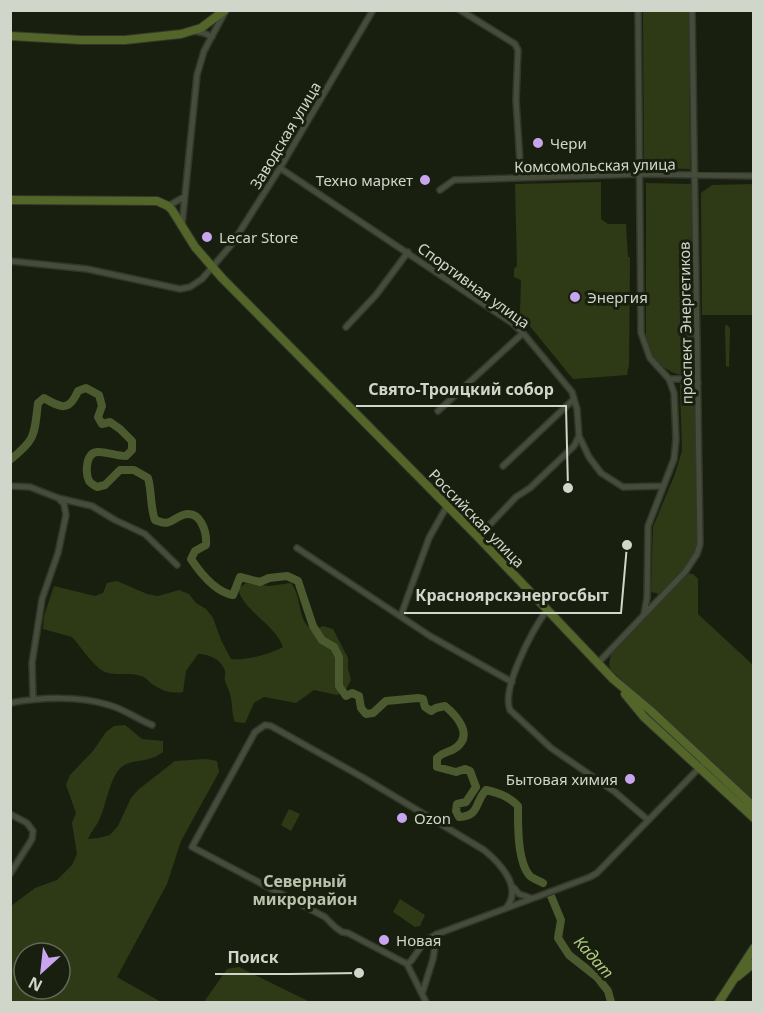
<svg xmlns="http://www.w3.org/2000/svg" width="764" height="1013" font-family="'Noto Sans',sans-serif">
<rect width="100%" height="100%" fill="#191f0f"/>
<path fill="#2e3a16" fill-rule="evenodd" d="M643,11h46l1,158 -46,-1z
M601,182v37l7,5h18l2,33h2l-1,108 -2,10 -54,4 -53,-65 1,-34 -7,-3v-8l3,-3 -2,-82z
M646,183l45,1 3,192c-15,2 -34,-8 -42,-21 -3,-5 -4,-13 -6,-19z
M753,184v131h-51l-1,-122 11,-8z
M727,325l3,3 -1,39 -3,-1 -1,-40z
M684,382l11,7 3,155c-7,21 -22,35 -38,50l-9,-2 2,-65 22,-53 7,-23 -2,-67z
M686,573l7,1 5,5v35l55,51v137l-142,-132 -2,-5 2,-11z
M117,581l30,13 11,2 21,-6 10,4 7,9 10,6 7,9 8,22 10,19c14,2 40,-5 52,-12 -9,-24 -38,-34 -45,-58l8,-6 23,3 22,-3c13,18 4,34 22,48l10,-5 10,3 15,29v11l3,11 -5,9 -9,6 -23,-5 -18,13 -32,-6 -10,6 -9,20 -10,-1c-4,-10 -2,-18 -5,-28 -1,-5 -4,-9 -5,-14 -1,-3 1,-6 0,-9 -4,-12 -16,-17 -27,-17l-12,17 -3,21c-12,2 -20,-1 -31,-8 -4,-3 -6,-7 -11,-8 -13,-5 -30,2 -41,-7 -12,-10 -18,-21 -28,-32l-29,-8 1,-13 10,-30 41,10 8,-3 4,-10z
M125,725l17,14 21,2v11c-16,12 -28,6 -40,14 -12,7 -17,39 -23,52 -3,8 -9,13 -12,21l11,-1 11,-3 8,-9 13,-28 8,-9 36,-28 31,-2 11,2 2,11 -38,69 -14,43 -50,93 44,25h-150v-96l24,-18 22,-8 15,-15 5,-11 -5,-31 4,-10 -10,-28 4,-10 23,-24 13,-19 8,-6zM24,953h36v36h-36z
M289,809l11,5 -9,17 -10,-6z
M400,899l25,16 -5,11 -5,1 -22,-15z
M239,967l71,35h-106l23,-33z"/>
<g fill="none" stroke-linecap="round" stroke-linejoin="round">
<path stroke="#4b5a2f" stroke-width="8" d="M10,460c26,-21 24,-24 28,-57l6,-5c17,10 25,14 34,-7l8,-3 13,7 3,11 -4,11 4,7 8,-2 10,7 12,12v9l-6,6c-9,0 -22,-5 -29,-4 -11,1 -12,20 -8,29 2,3 5,4 8,6l8,-2 15,-15h14l14,8c4,14 2,29 7,42 16,7 16,-1 28,-5 18,-6 24,18 23,30l-11,6 -4,8c10,15 24,33 42,36l7,-18 20,5 9,-4 18,-2 11,5 15,45 9,14 12,7 5,10v29l7,10 6,-3 7,3 2,12 5,6 7,-1 13,-12 32,-3 5,1 2,8 6,4 5,-3 9,-2c12,10 30,30 9,43 -7,4 -9,2 -17,9v9l19,5 9,-3 5,2 6,16 -10,15 -9,2 -1,7 3,6c21,-1 15,-14 27,-27 13,3 22,6 32,16 0,18 -1,56 12,70 3,3 10,5 13,7
M551,896l10,24 -3,18 11,17 28,22 11,14 3,11"/>
<defs>
<path id="street" d="M460,10l55,34 3,6 -2,50 5,78
M638,10l3,323 9,25 19,21 5,14 2,46 -2,20 -26,67 -1,72 -3,16
M194,31l10,2 8,4
M280,168l232,155 11,10 49,59 5,17 2,27 -5,10 -44,42 -14,9 -38,40
M440,190l14,-10 186,-6 114,2
M168,206l16,-9
M182,225l15,-150 7,-24 21,-39
M10,261l77,8 93,20 10,-2 12,-8 30,-35 48,-76 93,-158
M346,327l30,-32 32,-43
M669,379h13l16,4
M438,411l85,-78
M579,436l10,21 12,16 22,14 40,-1
M503,466l71,-67
M10,486l20,1 28,11 34,8 23,14 30,14 32,31
M297,548l133,88 82,46
M547,610c-14,19 -46,78 -37,100l41,38 64,44 33,28
M401,615l28,-77 18,-32
M598,663l87,-91 12,-18 3,-10 -8,-534
M33,698l-1,-35 10,-64 16,-46 8,-38 -2,-11 -6,-6
M10,703c30,-6 71,-7 99,2 15,4 28,14 43,20
M10,814l17,9 6,8 -1,8 -22,35
M514,888l5,6 12,4
M407,964l4,-3 14,-20 12,-7 153,-57 7,-4 108,-111
M422,994l11,-35 4,-25
M426,1002l-19,-38 -59,-31 -6,-1 -7,-5 -10,-10 -133,-70 63,-115 10,-7 6,1 91,51 122,73c17,14 39,38 22,58"/>
<path id="secondary" d="M10,36l71,4h44l56,-6 20,-6 24,-18
M10,200l147,1 11,5 4,4 23,37 27,31 256,259 135,142 37,31 104,97
M625,694l19,23 110,101
M737,977l17,-14
M719,1002l35,-54"/>
</defs>
<use href="#street" stroke="#32362d" stroke-width="8"/>
<use href="#secondary" stroke="#32362d" stroke-width="10"/>
<use href="#street" stroke="#454c3a" stroke-width="5"/>
<use href="#secondary" stroke="#546529" stroke-width="8"/>
</g>
<g fill="#c7a6ef" stroke="#191f0f" stroke-width="2">
<circle cx="538" cy="143" r="6"/>
<circle cx="425" cy="180" r="6"/>
<circle cx="207" cy="237" r="6"/>
<circle cx="575" cy="297" r="6"/>
<circle cx="630" cy="779" r="6"/>
<circle cx="402" cy="818" r="6"/>
<circle cx="384" cy="940" r="6"/>
</g>
<g text-anchor="middle" dominant-baseline="central" stroke-width="6" stroke-linejoin="round" paint-order="stroke">
<g font-size="15" fill="#d1d6cb" stroke="#191f0f">
<text transform="translate(285 135) rotate(-59)">Заводская улица</text>
<text transform="translate(595 165) rotate(-1)">Комсомольская улица</text>
<text transform="translate(474 285) rotate(36)">Спортивная улица</text>
<text transform="translate(685 323) rotate(-91)">проспект Энергетиков</text>
<text transform="translate(477 518) rotate(46)">Российская улица</text>
</g>
<g font-size="15" fill="#d1d6cb" stroke="#191f0f" text-anchor="start">
<text x="550" y="143">Чери</text>
<text x="413" y="180" text-anchor="end">Техно маркет</text>
<text x="219" y="237">Lecar Store</text>
<text x="587" y="297">Энергия</text>
<text x="618" y="779" text-anchor="end">Бытовая химия</text>
<text x="414" y="818">Ozon</text>
<text x="396" y="940">Новая</text>
</g>
<g font-size="16" font-weight="bold" fill="#b9c2ad" stroke="#191f0f">
<text x="305" y="881">Северный<tspan x="305" dy="18">микрорайон</tspan></text>
</g>
<g font-size="16" font-style="italic" fill="#b1cb84" stroke="#191f0f">
<text transform="translate(594 957) rotate(48)">Кадат</text>
</g>
</g>
<path fill="none" stroke="#d1d6cb" stroke-width="2" d="M568 488L566 406H356M627 545L621 613H404M359 973L290 974H215"/>
<g fill="#d1d6cb" stroke="#191f0f" stroke-width="2">
<circle cx="568" cy="488" r="6"/>
<circle cx="627" cy="545" r="6"/>
<circle cx="359" cy="973" r="6"/>
</g>
<g font-size="16" text-anchor="middle" font-weight="bold" fill="#d1d6cb" stroke="#191f0f" stroke-width="6" stroke-linejoin="round" paint-order="stroke">
<text x="461" y="395">Свято-Троицкий собор</text>
<text x="512" y="601">Красноярскэнергосбыт</text>
<text x="253" y="963">Поиск</text>
</g>
<rect width="764" height="1013" fill="none" stroke="#d1d6cb" stroke-width="24"/>
<g transform="translate(42 971) rotate(207)"><circle r="28" fill="#191f0f" stroke="#63685a" stroke-width="1.5"/>
<path d="M0-4.5L10 22L0 15L-10 22Z" fill="#c7a6ef"/>
<text y="-9" font-size="16" font-weight="bold" text-anchor="middle" fill="#d1d6cb">N</text>
</g>
</svg>
